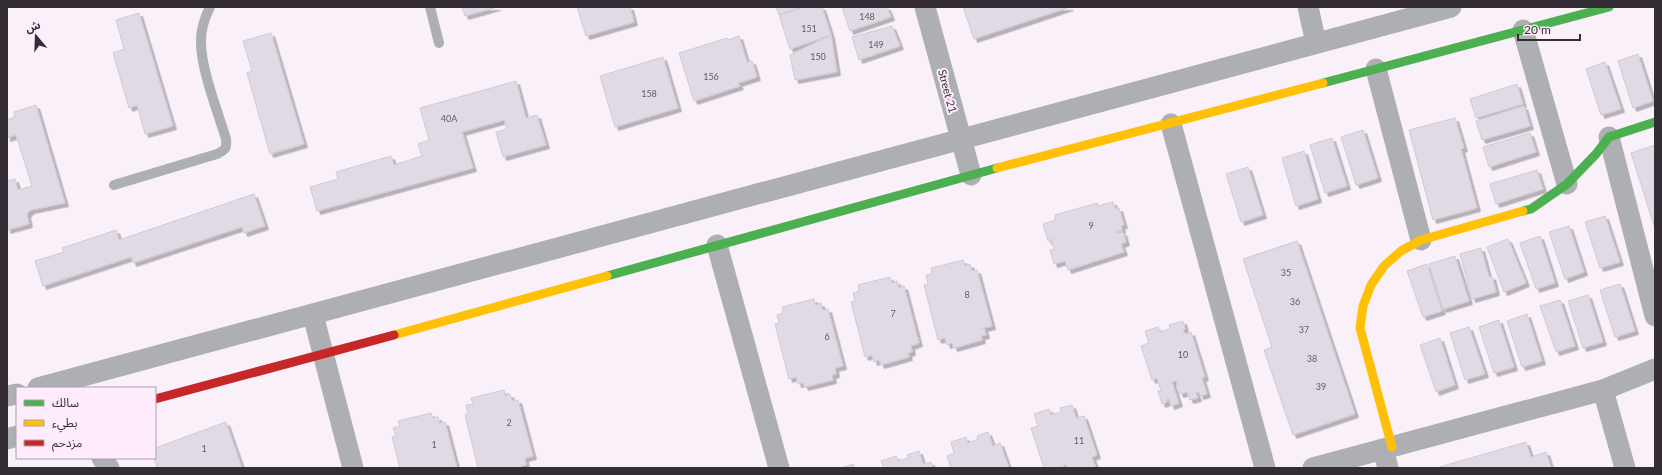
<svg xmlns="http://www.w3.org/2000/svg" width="1662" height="475" font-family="Lato,'Noto Sans Arabic',sans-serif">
<defs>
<filter id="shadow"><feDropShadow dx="3.5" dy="3.5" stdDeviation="0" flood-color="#0004"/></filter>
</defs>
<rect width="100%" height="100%" fill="#faf0fa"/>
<path fill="#dfdae4" stroke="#cfcad4" filter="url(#shadow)" d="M462,7h35l-32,9z
M577,7h53l4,15 -48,14z
M776,7h28l-25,8z
M804,7h18l9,28 -41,14 -11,-34z
M842,7h45l4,10 -41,14z
M963,7h107l-96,32z
M139,13l34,113 -28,8 -8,-29 -8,3 -16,-55 11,-4 -8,-29z
M892,26l8,20 -41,14 -7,-23z
M271,33l33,111 -34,10 -23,-81 5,-2 -9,-30z
M831,35l6,37 -42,8 -5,-25z
M739,36l8,26 5,-1 5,16 -19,6 2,3 -46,15 -15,-48 48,-15 1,2z
M1638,54l15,47 -20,7 -15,-47z
M663,57l15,51 -63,19 -15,-51z
M1605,62l16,47 -20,6 -15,-46z
M516,81l10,37 11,-3 9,30 -43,12 -7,-25 11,-3 -3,-9 -42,12 11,36 -156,43 -7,-24 28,-8 -2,-7 55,-16 3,9 28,-9 -4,-12 11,-4 -9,-32z
M1517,84l6,20 -47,14 -6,-19z
M36,105l29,98 -34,7 -4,4 2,10 -22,6v-49l8,-2 3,11 14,-4 -16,-51 -9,3v-18l8,-3 -1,-5z
M1524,106l6,20 -48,14 -6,-19z
M1455,118l9,30 -3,1 16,59 -44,12 -24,-90z
M1363,130l15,48 -22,7 -15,-48z
M1530,133l6,19 -47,15 -6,-20z
M1332,138l15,48 -22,7 -15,-48z
M1655,145v84l-24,-76z
M1304,151l14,48 -22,7 -14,-48z
M1248,167l15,48 -22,7 -15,-48z
M1537,170l6,19 -47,15 -6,-20z
M254,194l11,32 -21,7 -2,-6 -109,36 -2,-6 -88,29 -8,-25 29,-9 -2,-4 54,-18 3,10z
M1113,202l2,7 4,-1 5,17 -3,1 1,4 -5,2v1l6,-1 3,10 -5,2 3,8 -56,18 -3,-9 -11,3 -4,-14 4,-1 -3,-10 -3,2 -5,-17 12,-4v-5l42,-12 1,3z
M1605,216l15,46 -20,6 -15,-46z
M1569,226l15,46 -19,7 -16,-47z
M1540,236l15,47 -19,6 -16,-46z
M1508,239l18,44 -22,9 -17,-45z
M1297,241l58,173 -62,21 -29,-85 8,-3 -29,-88z
M1481,248l8,29 3,-1 4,16 -24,7 -12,-45z
M1455,256l14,45 -26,8 -14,-45z
M963,260l2,6 5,-2 2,7 5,-1 15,56 -8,2 2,7 -5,1 1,4 -28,8 -2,-5 -5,2 -2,-7 -7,2 -14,-55 4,-1 -2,-9 6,-1 -1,-6z
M1427,264l15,47 -19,6 -16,-46z
M890,277l2,6 5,-2 2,7 5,-2 15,57 -8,3 1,6 -4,1 1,4 -28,8 -2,-5 -5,2 -2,-7 -7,2 -14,-55 4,-1 -2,-8 6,-2 -1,-6z
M1620,284l15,47 -20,6 -15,-47z
M1588,295l15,47 -20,6 -15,-47z
M814,299l1,6 6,-2 1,7 6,-1 15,57 -8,2 1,6 -4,1 1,5 -28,7 -2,-4 -5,1 -2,-7 -7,2 -14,-55 4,-1 -2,-8 6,-2 -1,-6z
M1560,300l15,46 -19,6 -16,-46z
M1527,314l15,47 -20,6 -15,-46z
M1499,320l15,47 -20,6 -15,-46z
M1183,321l2,8 -2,1 1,2 2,2 5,-2 14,45 -3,1 5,16 -7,2 -1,-4h-3l2,6 -8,2 -3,-8 -7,2 -4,-13 -4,1 7,21 -8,3 -2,-7h-2v3l-5,2 -4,-13h3l-4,-13 -5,2 -11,-34 8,-3 -4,-12 13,-4 2,5 10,-3 -1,-4z
M1469,327l16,47 -20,6 -15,-47z
M1440,338l15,47 -19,7 -16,-47z
M504,390l1,6 5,-2 2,7 6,-1 15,56 -8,2 1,7 -5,1 1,2h-44l-13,-53 3,-1 -2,-9 7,-1 -2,-6z
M1072,405l4,13 8,-2 13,39 -5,2 4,11h-29l-1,-4 -3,2v2h-19l-13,-40 7,-2 -4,-12 15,-5 2,6 10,-3 -1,-4z
M431,413l1,5 6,-1 1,6 6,-1 12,46h-57l-8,-31 4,-1 -3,-8 7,-2 -2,-5z
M226,422l16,46h-85l-3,-10 1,-10z
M988,432l5,14 7,-3 9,25h-58l-4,-12 7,-3 -3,-11 15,-5 2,6 10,-4 -1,-3z
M1526,442l5,15 15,-5 5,16h-115z
M919,451l4,13 8,-2 2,6h-49l-3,-7 15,-5 2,5 11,-3 -2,-3z
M853,464l1,4h-13z"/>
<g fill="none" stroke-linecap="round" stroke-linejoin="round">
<path stroke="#aeafb2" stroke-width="10" d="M430,7l9,36
M114,185l103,-31c8,-4 10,-5 9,-15 -8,-27 -26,-72 -25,-99 0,-12 4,-23 9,-33"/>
<path stroke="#aeafb2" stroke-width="21" d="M925,7l46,168
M1308,7l8,36
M1523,30l44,154
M1376,69l45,171
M1171,124l94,344
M1609,137l46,179
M717,245l62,223
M313,315l40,153
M38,388l1413,-381
M1603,390l22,78
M7,396l10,-2
M7,439l10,-3
M1383,449l5,19
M102,458l7,10
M1313,468l290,-78 52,-21"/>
<path stroke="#4caf50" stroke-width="9" d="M1323,83l286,-76
M1523,211l8,-2 36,-25 29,-30 13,-17 46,-15
M607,276l390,-108"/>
<path stroke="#ffc107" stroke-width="9" d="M997,168l326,-85
M394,335l213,-59
M1392,447l-32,-119 3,-22 8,-21 13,-19 17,-15 20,-11 102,-29"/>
<path stroke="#c62828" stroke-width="9" d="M155,399l239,-64"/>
</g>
<g text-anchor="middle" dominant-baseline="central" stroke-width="4" stroke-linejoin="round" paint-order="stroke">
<g font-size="9" fill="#635c64">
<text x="867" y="16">148</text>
<text x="809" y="28">151</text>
<text x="876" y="44">149</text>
<text x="818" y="56">150</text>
<text x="711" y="76">156</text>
<text x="649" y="93">158</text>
<text x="449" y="118">40A</text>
<text x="1091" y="225">9</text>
<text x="1286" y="272">35</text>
<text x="967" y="294">8</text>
<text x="1295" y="301">36</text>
<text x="893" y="313">7</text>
<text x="1304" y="329">37</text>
<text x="827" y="336">6</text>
<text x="1183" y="354">10</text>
<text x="1312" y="358">38</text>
<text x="1321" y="386">39</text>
<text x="509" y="422">2</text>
<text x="1079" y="440">11</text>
<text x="434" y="444">1</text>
<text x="204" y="448">1</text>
</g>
<g font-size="11" fill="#352d35" stroke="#feecfd">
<text transform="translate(948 91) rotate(75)">Street 21</text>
</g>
</g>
<rect width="1662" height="475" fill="none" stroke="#352d35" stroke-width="16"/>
<rect x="16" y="387" width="140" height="72" fill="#feecfd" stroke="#aea0ad"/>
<rect x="24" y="400" width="20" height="6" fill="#4caf50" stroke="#aea0ad"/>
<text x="52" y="407" font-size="12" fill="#352d35">سالك</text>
<rect x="24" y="420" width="20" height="6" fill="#ffc107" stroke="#aea0ad"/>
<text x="52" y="427" font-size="12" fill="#352d35">بطيء</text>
<rect x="24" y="440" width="20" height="6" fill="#c62828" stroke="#aea0ad"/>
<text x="52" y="447" font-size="12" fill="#352d35">مزدحم</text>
<g transform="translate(36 36) rotate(341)" stroke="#feecfd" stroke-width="3" paint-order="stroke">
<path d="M0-3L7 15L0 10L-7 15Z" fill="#352d35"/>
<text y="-6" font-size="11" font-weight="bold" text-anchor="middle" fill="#352d35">ش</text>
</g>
<path d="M1518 34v6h62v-6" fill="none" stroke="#352d35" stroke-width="2"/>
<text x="1524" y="34" font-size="12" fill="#352d35" stroke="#feecfd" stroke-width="3" paint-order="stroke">20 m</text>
</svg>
